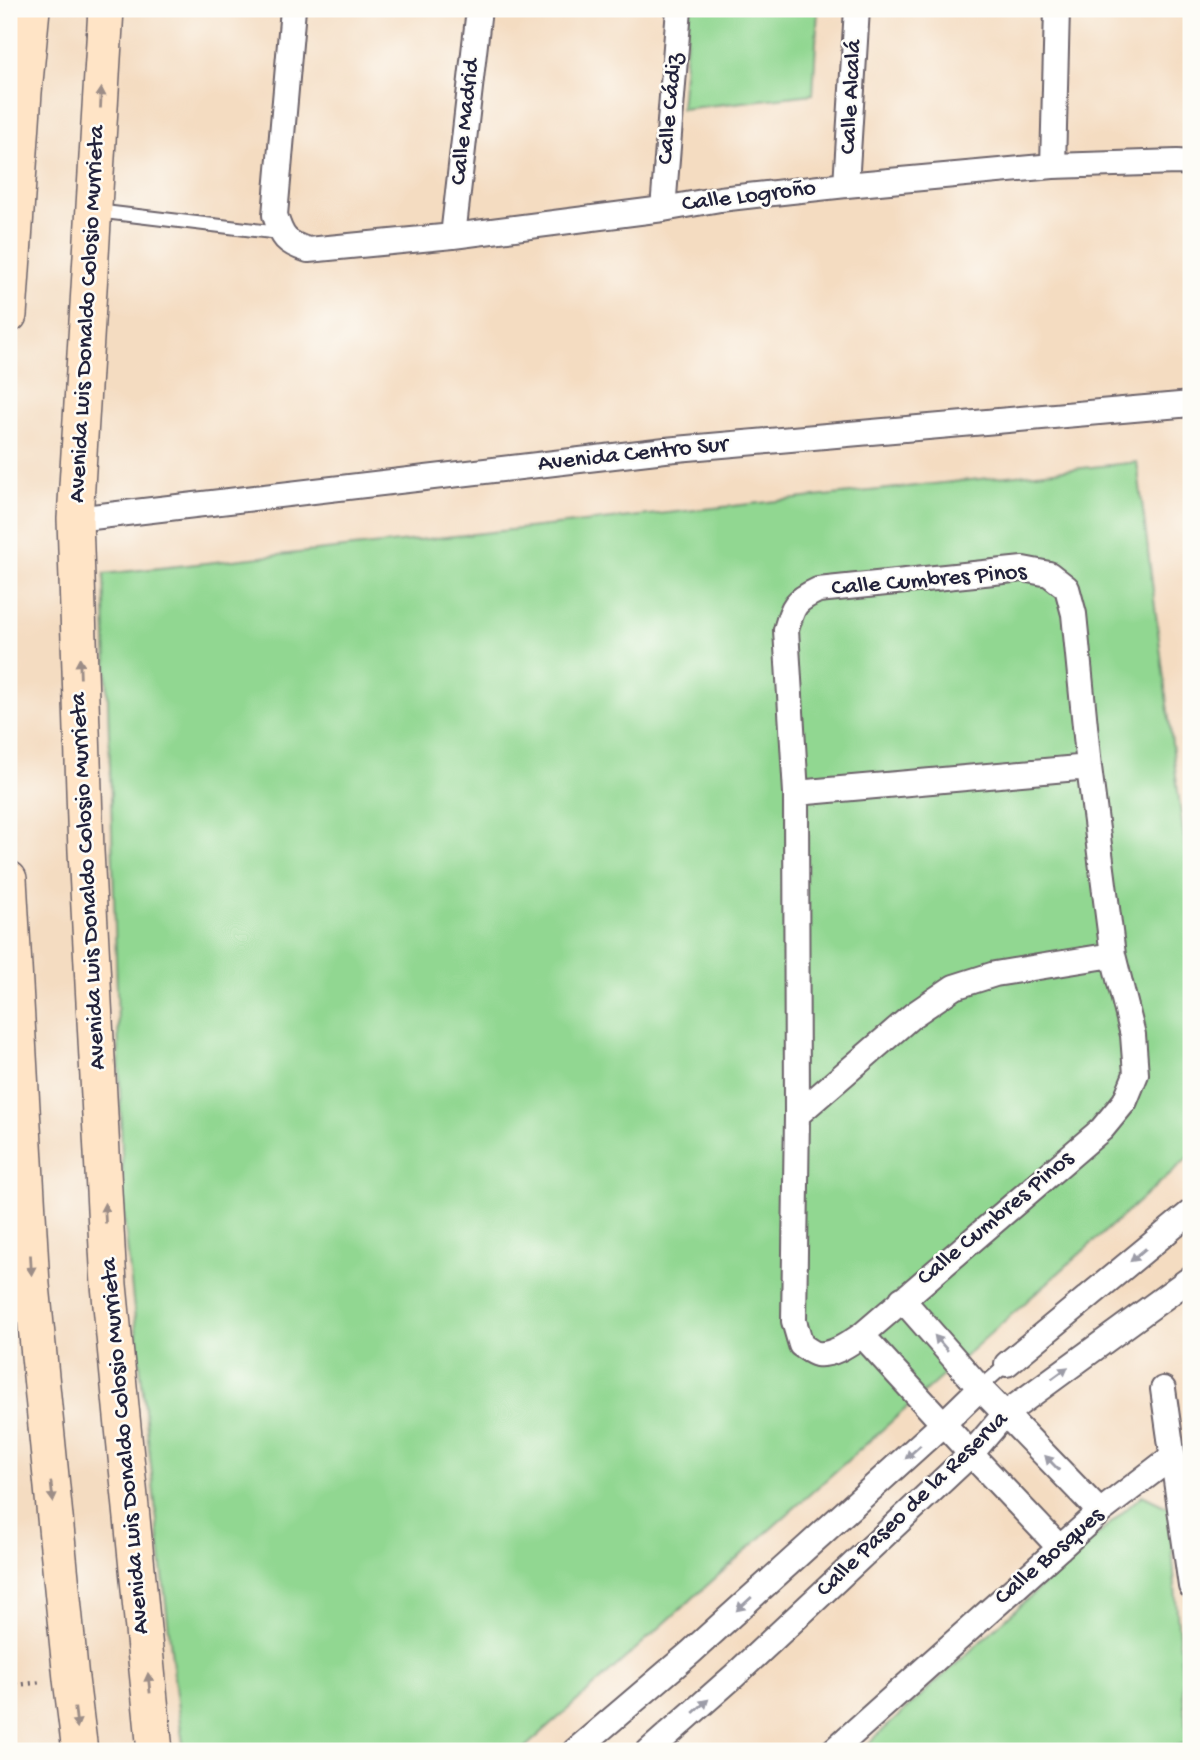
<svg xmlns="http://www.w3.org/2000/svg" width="1200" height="1760" font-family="'Gochi Hand',sans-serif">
<rect width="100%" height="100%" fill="#fdfcf7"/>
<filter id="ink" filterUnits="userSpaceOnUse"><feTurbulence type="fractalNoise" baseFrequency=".0143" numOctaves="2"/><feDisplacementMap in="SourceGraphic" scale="14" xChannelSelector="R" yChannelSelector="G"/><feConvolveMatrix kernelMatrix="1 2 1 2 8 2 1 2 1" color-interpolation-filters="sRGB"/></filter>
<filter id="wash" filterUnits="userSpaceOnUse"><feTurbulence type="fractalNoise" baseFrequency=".00686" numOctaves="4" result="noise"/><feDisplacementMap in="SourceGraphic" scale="28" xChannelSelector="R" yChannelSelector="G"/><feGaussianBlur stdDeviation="1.57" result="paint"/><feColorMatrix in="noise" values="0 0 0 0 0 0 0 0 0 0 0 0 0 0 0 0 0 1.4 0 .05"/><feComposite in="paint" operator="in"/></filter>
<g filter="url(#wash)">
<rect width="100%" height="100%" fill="#f4dcc1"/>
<path fill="#91d791" stroke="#5a7c66" stroke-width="2" d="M689,9h129l-5,85 -132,15z
M1137,462l54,434v259l-670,596h-337l-8,-56 -52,-477 -20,-644z
M1142,1495l27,13 18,235 -29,8h-298z"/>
</g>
<g filter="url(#ink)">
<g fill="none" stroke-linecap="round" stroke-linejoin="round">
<defs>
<path id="service" d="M96,211l184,22
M980,1388l27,-24"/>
<path id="minor" d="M293,9l-18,206c7,23 11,28 33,35l145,-14 210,-27 57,-10 126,-14 207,-19 124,-4 14,1
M1053,166l4,-157
M846,185l11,-176
M663,209l16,-200
M453,236l26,-227
M75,519l590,-69 526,-46
M1023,569l26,5 18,14 7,26 15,153 24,188 20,80 3,39 -11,27 -23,28 -240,206c-12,8 -29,21 -45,19 -5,-1 -11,-6 -16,-9l-7,-24 3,-206 -1,-322 -10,-163c7,-24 8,-29 32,-40z
M796,793l293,-26
M797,1115l116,-100 41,-28 41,-13 118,-19
M902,1299l78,89 120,124
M862,1335l109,119 89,94
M1007,1364l184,-152
M1163,1389l28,197
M575,1751l115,-98 254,-230 36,-35
M649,1751l85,-75 237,-222 34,-40 186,-136
M833,1751l267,-239 73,-56"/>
<path id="secondary" d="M106,9l-31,510 11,332 23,434 46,466
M9,315l15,-223 8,-83
M9,879l23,406 39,394 9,72"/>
</defs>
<use href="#service" stroke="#6c636a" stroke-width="16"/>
<use href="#minor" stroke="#6c636a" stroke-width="28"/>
<use href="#secondary" stroke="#6c636a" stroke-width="38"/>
<path stroke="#6c636a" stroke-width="4.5" stroke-dasharray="2 5" stroke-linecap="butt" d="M9,1686l33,-4"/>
<use href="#service" stroke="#fff" stroke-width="12"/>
<use href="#minor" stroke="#fff" stroke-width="24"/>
<use href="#secondary" stroke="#ffe4c6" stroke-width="35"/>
</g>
<defs><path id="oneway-solid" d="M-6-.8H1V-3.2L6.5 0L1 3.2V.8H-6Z" transform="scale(1.75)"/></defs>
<g fill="#9c8d87">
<use href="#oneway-solid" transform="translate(101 98) rotate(-87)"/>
<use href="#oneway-solid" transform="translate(80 668) rotate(-92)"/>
<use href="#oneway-solid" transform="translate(105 1213) rotate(-93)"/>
<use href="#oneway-solid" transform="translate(31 1265) rotate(87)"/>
<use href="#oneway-solid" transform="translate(52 1492) rotate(84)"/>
<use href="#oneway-solid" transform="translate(149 1683) rotate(-96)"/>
<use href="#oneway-solid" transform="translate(76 1718) rotate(83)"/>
</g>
<g fill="#9c9ca7">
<use href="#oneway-solid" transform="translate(1138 1255) rotate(140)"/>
<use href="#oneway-solid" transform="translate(941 1343) rotate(-131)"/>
<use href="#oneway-solid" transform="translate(1060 1373) rotate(-36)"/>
<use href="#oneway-solid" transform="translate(913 1452) rotate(138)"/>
<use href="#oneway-solid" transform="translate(1052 1463) rotate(-134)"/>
<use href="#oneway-solid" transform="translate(744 1604) rotate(138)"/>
<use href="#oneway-solid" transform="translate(701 1706) rotate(-42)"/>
</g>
</g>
<g text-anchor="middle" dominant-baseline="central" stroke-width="5" stroke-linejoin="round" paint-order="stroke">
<g font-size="24" fill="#22223b" stroke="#fdfcf7">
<text transform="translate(852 97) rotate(-87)">Calle Alcalá</text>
<text transform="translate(671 109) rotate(-85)">Calle Cádiz</text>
<text transform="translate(466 122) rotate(-84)">Calle Madrid</text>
<text transform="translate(749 197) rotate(-7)">Calle Logroño</text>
<text transform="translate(88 314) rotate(-87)">Avenida Luis Donaldo Colosio Murrieta</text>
<text transform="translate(633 455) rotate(-6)">Avenida Centro Sur</text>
<text transform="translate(929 581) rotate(-5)">Calle Cumbres Pinos</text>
<text transform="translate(89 881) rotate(-93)">Avenida Luis Donaldo Colosio Murrieta</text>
<text transform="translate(996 1219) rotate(-40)">Calle Cumbres Pinos</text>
<text transform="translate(126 1446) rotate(-95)">Avenida Luis Donaldo Colosio Murrieta</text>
<text transform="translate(913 1505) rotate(-44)">Calle Paseo de la Reserva</text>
<text transform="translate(1050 1557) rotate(-41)">Calle Bosques</text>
</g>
</g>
<rect width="1200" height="1760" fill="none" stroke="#fdfcf7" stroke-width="35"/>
</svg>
